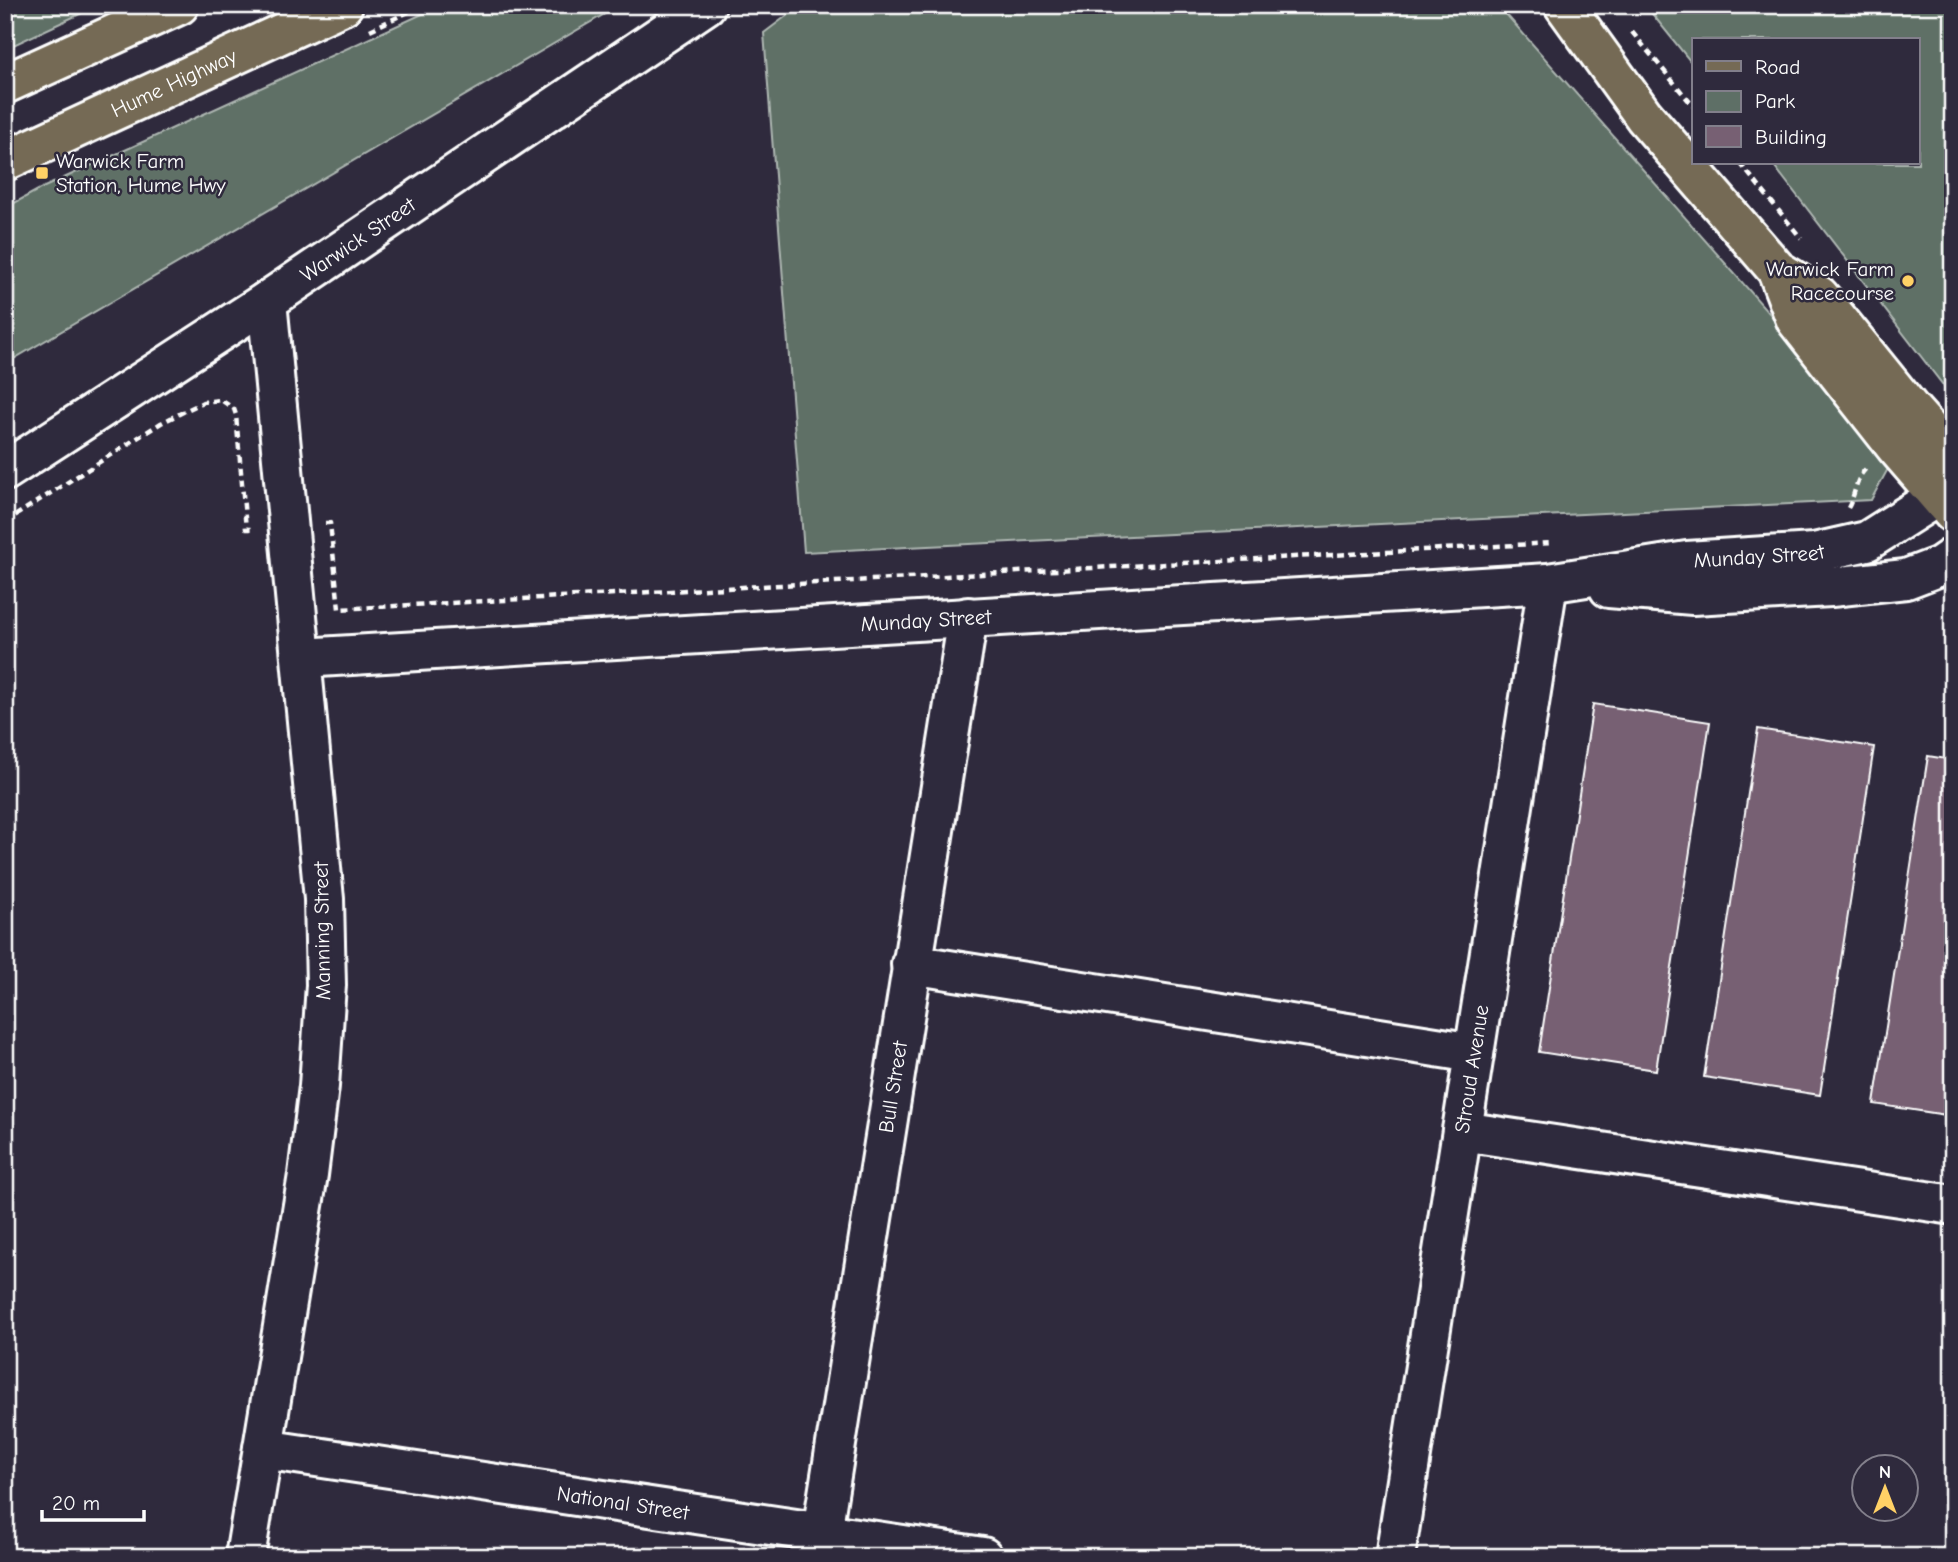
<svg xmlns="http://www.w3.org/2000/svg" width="1958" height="1562" font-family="'Comic Neue',sans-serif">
<rect width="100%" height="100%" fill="#2f2a3d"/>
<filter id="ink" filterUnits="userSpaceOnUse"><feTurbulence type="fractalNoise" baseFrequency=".0143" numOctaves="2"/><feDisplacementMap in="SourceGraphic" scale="14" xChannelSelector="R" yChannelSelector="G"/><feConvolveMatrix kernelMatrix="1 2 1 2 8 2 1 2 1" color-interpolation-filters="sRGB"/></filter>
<g filter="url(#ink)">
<path fill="#5e6f66" stroke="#aeb7b2" stroke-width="2" d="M5,5h94l-94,44z
M442,5h178l-615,359v-156l35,-19z
M801,5h697l397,451 -24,44 -1067,52 -40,-519z
M1645,5h308v393l-181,-235h146v-123h-224v26z"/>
<path fill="#776073" stroke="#fff" stroke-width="2" d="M1593,704l117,18 -54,348 -117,-18z
M1758,729l116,18 -54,348 -116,-18z
M1928,756l25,4v356l-79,-12z"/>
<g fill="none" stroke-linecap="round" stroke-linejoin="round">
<defs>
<g id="minor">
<path id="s1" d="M5,471l262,-170 439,-296"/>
<path d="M1609,588l84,7 138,-8 75,-8 34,-13 13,-9"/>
<path id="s2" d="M302,658l1246,-75 139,-22 127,-8 53,-12 71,-45 15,-12"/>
<path d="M911,964l563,89"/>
<path d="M1462,1131l491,74"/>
<path id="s3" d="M263,1449l720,108"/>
<path d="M245,1557l63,-382 11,-89 7,-101 -2,-86 -57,-598"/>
<path id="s4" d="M818,1557l150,-940"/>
<path id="s5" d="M1395,1557l153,-974"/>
</g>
<path id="major" d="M1564,5l80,111 133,154 42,26 93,115 41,46
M1777,270l19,50 99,126 58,67"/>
<g id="highway">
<path d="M5,84l174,-79"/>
<path id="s6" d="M5,161l338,-156"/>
</g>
</defs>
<use href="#minor" stroke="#fff" stroke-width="44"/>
<use href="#major" stroke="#fff" stroke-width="44"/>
<use href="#highway" stroke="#fff" stroke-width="44"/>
<path stroke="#fff" stroke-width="4.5" stroke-dasharray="7 5" stroke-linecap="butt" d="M370,30l53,-25
M1632,32l62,75
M1740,163l61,75
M1848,508c8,-14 7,-31 20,-41
M5,522l156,-99 42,-21 18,-2 13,9 2,6 10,114h8
M325,523h5l9,86 1213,-66"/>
<use href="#minor" stroke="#2f2a3d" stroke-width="38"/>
<use href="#major" stroke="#756a55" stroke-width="38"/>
<use href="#highway" stroke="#756a55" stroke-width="38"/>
</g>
</g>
<g fill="#ffd166" stroke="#2f2a3d" stroke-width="2.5">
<rect x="35" y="166" width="14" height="14" rx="3.5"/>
<circle cx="1908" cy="281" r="7"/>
</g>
<g text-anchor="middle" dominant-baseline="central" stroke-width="5" stroke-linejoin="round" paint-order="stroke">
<g font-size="21" fill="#fff" stroke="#2f2a3d">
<text stroke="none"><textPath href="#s6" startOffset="186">Hume Highway</textPath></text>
<text stroke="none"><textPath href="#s1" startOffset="422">Warwick Street</textPath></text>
<text stroke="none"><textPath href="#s2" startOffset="1461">Munday Street</textPath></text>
<text stroke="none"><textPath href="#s2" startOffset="625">Munday Street</textPath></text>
<text transform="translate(322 931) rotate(-91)">Manning Street</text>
<text stroke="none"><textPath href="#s5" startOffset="494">Stroud Avenue</textPath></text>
<text stroke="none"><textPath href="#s4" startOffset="476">Bull Street</textPath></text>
<text stroke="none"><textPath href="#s3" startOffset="364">National Street</textPath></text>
</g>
<g font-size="21" fill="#fff" stroke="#2f2a3d" text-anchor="start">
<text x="56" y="161">Warwick Farm<tspan x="56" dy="24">Station, Hume Hwy</tspan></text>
<text x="1894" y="269" text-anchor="end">Warwick Farm<tspan x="1894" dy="24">Racecourse</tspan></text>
</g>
</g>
<rect width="1958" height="1562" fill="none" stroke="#2f2a3d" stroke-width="28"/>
<rect x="14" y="14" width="1930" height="1534" fill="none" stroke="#fff" stroke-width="2.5" filter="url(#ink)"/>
<rect x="1692" y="38" width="228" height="126" fill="#2f2a3d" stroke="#827f8b" stroke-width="2"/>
<rect x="1706" y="61" width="35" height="10" fill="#756a55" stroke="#827f8b" stroke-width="2"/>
<text x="1755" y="74" font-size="21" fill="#ffffff">Road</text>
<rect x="1706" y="91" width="35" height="21" fill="#5e6f66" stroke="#827f8b" stroke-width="2"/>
<text x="1755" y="108" font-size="21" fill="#ffffff">Park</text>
<rect x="1706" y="126" width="35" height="21" fill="#776073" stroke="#827f8b" stroke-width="2"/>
<text x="1755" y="144" font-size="21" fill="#ffffff">Building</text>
<g transform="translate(1885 1488)"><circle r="33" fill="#2f2a3d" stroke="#827f8b" stroke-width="2"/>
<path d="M0-5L12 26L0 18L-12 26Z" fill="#ffd166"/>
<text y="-10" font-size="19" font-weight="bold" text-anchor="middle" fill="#ffffff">N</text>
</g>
<path d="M42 1510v10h102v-10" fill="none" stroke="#ffffff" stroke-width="3.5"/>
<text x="52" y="1510" font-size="21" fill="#ffffff" stroke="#2f2a3d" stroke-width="5" paint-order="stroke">20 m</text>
</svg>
